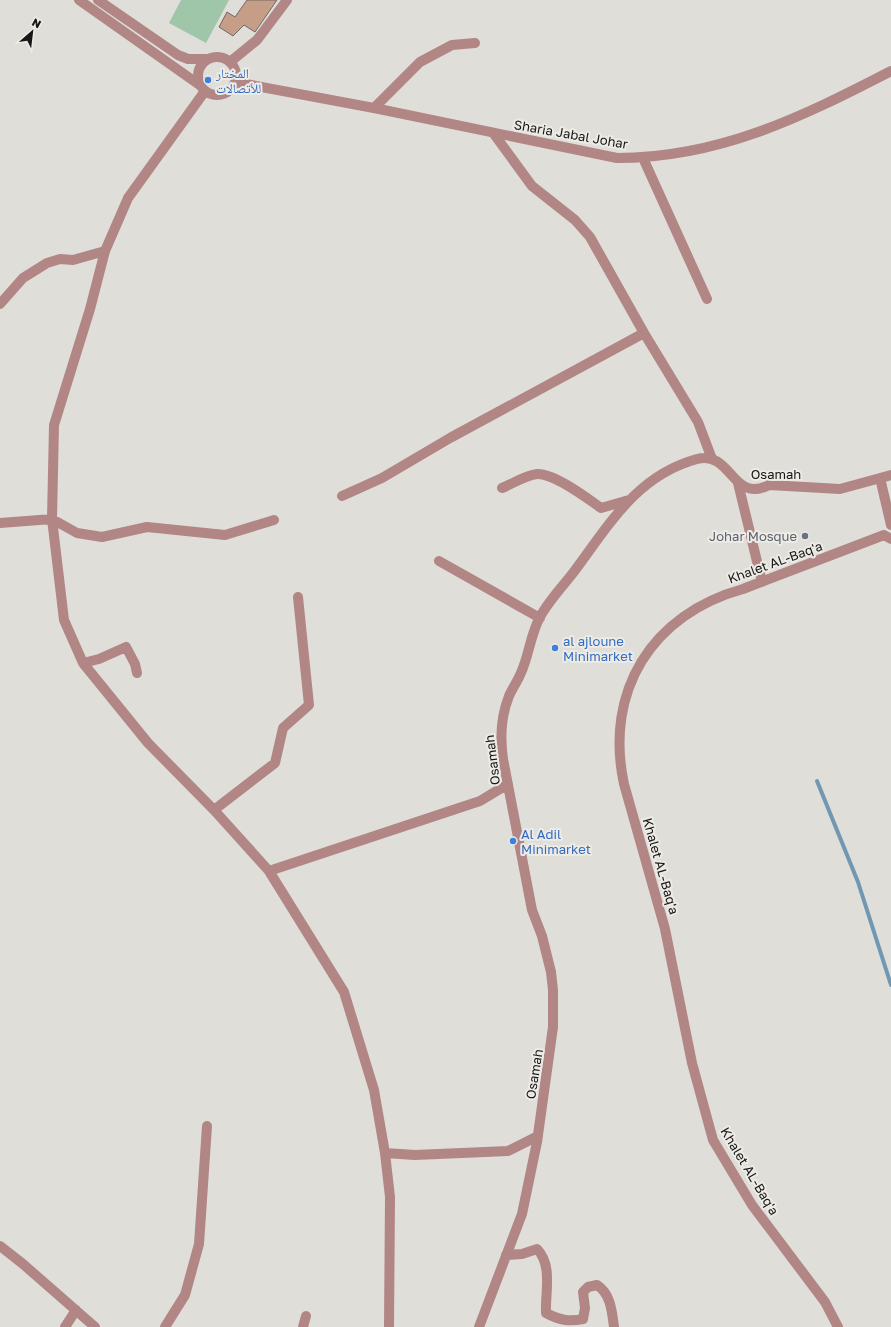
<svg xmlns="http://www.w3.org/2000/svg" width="891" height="1327" font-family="'Golos Text','Noto Naskh Arabic',sans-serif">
<rect width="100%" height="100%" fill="#e0ded9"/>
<path fill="#9fc6a8" d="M181,0h48l-23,43 -37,-20z"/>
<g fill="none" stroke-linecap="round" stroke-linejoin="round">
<path stroke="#7198b3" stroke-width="4" d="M817,781l41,101 33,103"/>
</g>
<path fill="#c69d87" stroke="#6e6966" d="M247,0h30l-22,32 -11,-7 -11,11 -14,-9 8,-15 8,5z"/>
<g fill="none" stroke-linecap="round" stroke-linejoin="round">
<path stroke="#b18684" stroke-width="10" d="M230,62l27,-22 30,-40
M205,91l-77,107 -23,53 -15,58 -36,116 -2,94 12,101 19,43 65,80 66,67 55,61 75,121 30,98 11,63 5,44 -1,130
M374,108l46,-46 32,-17 23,-2
M494,134l38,52 43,34 15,17 54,96 54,89 14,37
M643,158l64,141
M0,304l23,-26 24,-15 13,-4 13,1 32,-9
M880,478l11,47
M738,483l24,99
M502,488c10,-4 24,-13 35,-14 17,-1 50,24 64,34l28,-8
M342,496l40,-18 68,-40 194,-105
M0,523l52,-4 25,14 25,4 45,-10 78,8 49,-15
M439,561l101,57
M83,663l16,-4 27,-12 9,17 2,9
M214,810l61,-47 8,-35 26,-23 -11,-108
M269,871l211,-70 28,-17
M385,1153l30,2 93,-4 30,-15
M0,1246l23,18 72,63
M506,1255l16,-1 15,-5c16,16 8,44 9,64 13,7 23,9 37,6l2,-11 -2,-16 5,-5 9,-2c14,9 15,27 17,42
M65,1327l11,-17
M165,1327l20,-32 14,-51 8,-118
M303,1327l3,-11
M479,1327l43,-113 15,-72 16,-115v-37l-2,-18 -9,-36 -10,-26 -29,-151c-3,-21 -2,-43 6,-63 3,-7 8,-14 11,-21 9,-18 10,-40 20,-58 9,-17 25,-33 36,-48 34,-46 62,-94 121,-110 35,-9 35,45 72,26l71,4 51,-14
M838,1327l-13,-25 -73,-97 -39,-65 -21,-77 -27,-134 -41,-145c-20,-93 28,-170 119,-195l141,-54 7,4"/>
<path stroke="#b18684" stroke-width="10" d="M79,0l122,86
M98,0l80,55 10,4h21
M198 76a19 19 0 1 1 38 0a19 19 0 1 1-38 0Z
M235,82l139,26 243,50c102,0 185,-41 274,-87"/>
</g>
<g fill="#3f7fe0" stroke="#edebe6" stroke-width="1.5">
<circle cx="208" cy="80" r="4"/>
<circle cx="555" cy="648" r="4"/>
<circle cx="513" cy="841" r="4"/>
</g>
<circle fill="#6b7280" stroke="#edebe6" stroke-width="1.5" cx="805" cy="536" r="4"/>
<g text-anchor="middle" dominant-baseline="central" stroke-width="4" stroke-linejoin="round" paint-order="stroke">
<g font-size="13" fill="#366cbe" stroke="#edebe6" text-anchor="start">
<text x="216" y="73">المختار<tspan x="216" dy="15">للأتصالات</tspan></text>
<text x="563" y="641">al ajloune<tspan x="563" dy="15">Minimarket</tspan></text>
<text x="521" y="834">Al Adil<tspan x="521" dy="15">Minimarket</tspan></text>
</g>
<g font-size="13" fill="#181716" stroke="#edebe6">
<text transform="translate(571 134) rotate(10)">Sharia Jabal Johar</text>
<text x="776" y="474">Osamah</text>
<text transform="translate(775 562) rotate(-20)">Khalet AL-Baq'a</text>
<text transform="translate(492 760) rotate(-97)">Osamah</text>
<text transform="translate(661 866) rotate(74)">Khalet AL-Baq'a</text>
<text transform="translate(534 1074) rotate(-81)">Osamah</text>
<text transform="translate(750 1171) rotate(59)">Khalet AL-Baq'a</text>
</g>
<g font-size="13" fill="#5b616d" stroke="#edebe6" text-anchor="end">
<text x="797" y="536">Johar Mosque</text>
</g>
</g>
<g transform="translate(32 32) rotate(28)" stroke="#edebe6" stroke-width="3" paint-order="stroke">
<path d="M0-3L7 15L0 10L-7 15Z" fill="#181716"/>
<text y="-6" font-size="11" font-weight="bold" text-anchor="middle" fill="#181716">N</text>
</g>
</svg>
